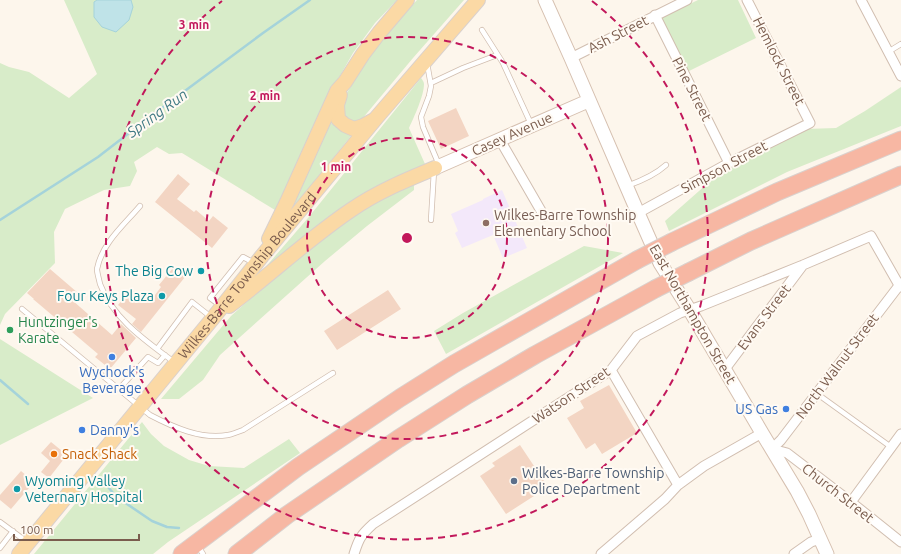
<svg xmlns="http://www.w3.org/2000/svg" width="901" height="554" font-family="Ubuntu,sans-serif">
<rect width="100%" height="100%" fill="#fdf6ec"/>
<path fill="#f3e8fa" d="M502,190l25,58 -24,10 -10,-23 -31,13 -7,-15 3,-2 -7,-17 32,-14v-1z"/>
<path fill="#d8ecc9" d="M64,0h333l-22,23 -22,30 -16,28 -62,129 -93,-57 -13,1 -12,-7 -23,15 3,9 -7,15 -26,4 -39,19 -11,23 1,31 -50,51 -5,11v-262l9,4 20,5 40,26 28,-24z
M417,0h47l-51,58 -51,61c-9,5 -12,3 -19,-4v-16l29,-46 12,-16z
M698,0h40l18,38 -69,34 -26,-54z
M421,78c1,1 3,4 3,6 0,12 -10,33 -15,44l16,36 -36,16 -38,22 -88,68 45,-52z
M901,87v39l-114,46 -118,59 -4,-10 51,-45 89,-47 31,-1 29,-17z
M329,122l22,14 -68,84z
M414,185v5l-47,36 -42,35 -105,94 -17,25 -24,19h-18l70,-83 35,-31 57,-47 45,-31 27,-14z
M584,246l39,7 -177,101 -12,-23 29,-18z
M0,339l93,59 -93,47z
M142,422l9,12 13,12 25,14 20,6 35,2 45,-29 11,14 -132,89 -15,12h-119z"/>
<path fill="#bfe3e8" stroke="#a5d3da" d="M97,0h34l2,7 -4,13 -13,12 -14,-5 -8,-10v-15z"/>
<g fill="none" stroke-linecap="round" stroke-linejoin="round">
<path stroke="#a5d3da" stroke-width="2.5" d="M0,220l98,-63 53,-41 112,-83 47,-33
M0,380l28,24
M102,480l12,14 10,8 28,19 15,6 12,1"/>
</g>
<path fill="#f3d5c3" d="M456,108l13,28 -28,13 -13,-28z
M178,174l12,10 -13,15 17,13 2,-2 13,11 4,-5 15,12 -16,20 -57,-46z
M173,268l12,9 -44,55 -9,-8 4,-5 -18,-14 13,-16 18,14 12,-16 -2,-2z
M50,269l28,24 -6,7 40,35 9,-11 15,14 -26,31 -15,-12 3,-3 -65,-55h1l-7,-6z
M388,290l13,19 -64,41 -13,-19z
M609,385l28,48 -35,21 -7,-11 -9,6 -19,-31 17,-10 -4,-7z
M51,442l16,13 -18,23 -8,-6 9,-11 -9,-8z
M520,445l28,42 -42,27 -26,-38 15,-10 -3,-3z
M21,471l13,11 -23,27 -11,-9v-5z"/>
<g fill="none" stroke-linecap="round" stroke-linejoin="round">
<defs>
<path id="lane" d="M482,30l21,33 28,61
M888,52l13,-8
M427,63l4,23 -2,10 -8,21 2,10 16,38
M431,83l32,-15 34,-13
M627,186c14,-5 28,-11 39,-21
M140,206c-16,19 -38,37 -43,63 0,4 2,10 3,15 13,35 46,57 74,78
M431,220l3,-49
M221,306l-11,-8 33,-41 11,6
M22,309l128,106c23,12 51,25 78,20 5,-1 10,-3 15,-5l90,-57
M157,349l35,-47 19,15
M119,389l29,-32 10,6 7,-8
M816,393l75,54
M0,522l27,20
M198,546l5,8
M0,548l13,-17"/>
<path id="street" d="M861,0l40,76
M655,15l74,148
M571,58l116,-58
M500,140l44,76
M638,213l91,-50 81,-40 -63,-123
M725,369l78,-104
M611,370l67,115
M772,449l9,-9 120,-157
M772,449l15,4 64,49 50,40
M851,502l50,-68
M354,554c5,-16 7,-19 19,-30l238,-154 26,-34 43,-23 21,-7 102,-41 68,-29 28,49 2,2
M601,554l64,-55 13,-14 26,-19 58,-33
M794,554l17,-12 9,-3"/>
<path id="secondary" d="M545,0l26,58 67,155 22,50 29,46 73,124 35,58 12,23 18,40
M435,168l153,-67"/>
<g id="primary">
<path d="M340,95l-3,10 1,14 7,6 9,4 9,-3 9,-5"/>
<path d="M269,239l18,-37 50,-111 8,-9 18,-28 16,-21 28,-33"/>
<path d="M229,306c41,-31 79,-67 122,-96 26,-18 55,-30 84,-42"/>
<path id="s1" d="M19,554l194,-236 49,-62 115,-139 101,-117"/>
</g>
<path id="highway" d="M672,242l105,-50 124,-52
M689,272l62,-31 150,-66
M182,554l116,-87 102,-69 54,-34 183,-104
M237,554l50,-39 111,-76 69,-44 68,-40 120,-66"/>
</defs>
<use href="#lane" stroke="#d1beb0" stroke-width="6"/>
<use href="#street" stroke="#d1beb0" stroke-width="11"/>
<use href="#secondary" stroke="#d6c0b0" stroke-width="15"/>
<use href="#primary" stroke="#dad1cd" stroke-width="16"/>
<use href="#highway" stroke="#dad1cd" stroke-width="19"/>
<use href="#lane" stroke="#fff" stroke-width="4.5"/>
<use href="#street" stroke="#fff" stroke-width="9"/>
<use href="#secondary" stroke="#fff" stroke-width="13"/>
<use href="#primary" stroke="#fbd9a5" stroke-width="14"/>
<use href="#highway" stroke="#f7b7a3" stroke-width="17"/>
<defs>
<path id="highway-bridge" d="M637,260l35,-18
M655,289l34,-17"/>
</defs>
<use href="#highway-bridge" stroke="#dad1cd" stroke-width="19" stroke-linecap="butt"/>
<use href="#highway-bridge" stroke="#f7b7a3" stroke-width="17"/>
</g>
<g fill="none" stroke="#c2185b" stroke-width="2" stroke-dasharray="7 5">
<circle cx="407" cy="238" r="100"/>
<circle cx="407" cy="238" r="201"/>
<path d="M592 1A301 301 0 1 1 222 1"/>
</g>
<circle fill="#8d6e63" stroke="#fffaf3" stroke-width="1.5" cx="486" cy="223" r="4"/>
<g fill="#0f9aa8" stroke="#fffaf3" stroke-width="1.5">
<circle cx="201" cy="271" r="4"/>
<circle cx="162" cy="296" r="4"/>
<circle cx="17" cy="489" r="4"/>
</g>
<circle fill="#2e9e5b" stroke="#fffaf3" stroke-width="1.5" cx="10" cy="330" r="4"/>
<g fill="#3f7fe0" stroke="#fffaf3" stroke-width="1.5">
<circle cx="112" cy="357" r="4"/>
<circle cx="786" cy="409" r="4"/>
<circle cx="82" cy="430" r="4"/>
</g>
<circle fill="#e8710a" stroke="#fffaf3" stroke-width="1.5" cx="54" cy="454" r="4"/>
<circle fill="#5c6f8a" stroke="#fffaf3" stroke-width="1.5" cx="514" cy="481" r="4"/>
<g text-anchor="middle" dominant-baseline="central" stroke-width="4" stroke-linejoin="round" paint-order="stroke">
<g font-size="14" fill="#7a5c4d" stroke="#fffaf3">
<text transform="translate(618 34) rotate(-27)">Ash Street</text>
<text transform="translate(779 61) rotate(63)">Hemlock Street</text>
<text transform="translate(692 89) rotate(63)">Pine Street</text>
<text transform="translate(512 134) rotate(-24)">Casey Avenue</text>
<text transform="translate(724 167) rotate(-28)">Simpson Street</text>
<text stroke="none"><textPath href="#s1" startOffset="360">Wilkes-Barre Township Boulevard</textPath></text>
<text transform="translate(693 314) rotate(60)">East Northampton Street</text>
<text transform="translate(764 317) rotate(-53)">Evans Street</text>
<text transform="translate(837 366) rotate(-53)">North Walnut Street</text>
<text transform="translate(571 395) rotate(-34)">Watson Street</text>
<text transform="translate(838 493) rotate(38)">Church Street</text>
</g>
<g font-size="14" fill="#785e54" stroke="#fffaf3" text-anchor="start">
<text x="494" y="215">Wilkes-Barre Township<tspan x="494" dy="16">Elementary School</tspan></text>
</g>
<g font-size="14" fill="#0d838f" stroke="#fffaf3" text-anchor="end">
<text x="193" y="271">The Big Cow</text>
<text x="154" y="296">Four Keys Plaza</text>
<text x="25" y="481" text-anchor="start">Wyoming Valley<tspan x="25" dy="16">Veternary Hospital</tspan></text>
</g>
<g font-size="14" fill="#27864d" stroke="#fffaf3" text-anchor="start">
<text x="18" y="322">Huntzinger's<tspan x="18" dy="16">Karate</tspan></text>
</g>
<g font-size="14" fill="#366cbe" stroke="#fffaf3">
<text x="112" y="372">Wychock's<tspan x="112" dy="16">Beverage</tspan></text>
<text x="778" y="409" text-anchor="end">US Gas</text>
<text x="90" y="430" text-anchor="start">Danny's</text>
</g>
<g font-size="14" fill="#c56008" stroke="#fffaf3" text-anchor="start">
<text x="62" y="454">Snack Shack</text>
</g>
<g font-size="14" fill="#4e5e75" stroke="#fffaf3" text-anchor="start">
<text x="522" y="473">Wilkes-Barre Township<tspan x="522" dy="16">Police Department</tspan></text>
</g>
<g font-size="15" font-style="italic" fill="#437c86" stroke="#fffaf3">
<text transform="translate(157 113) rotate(-36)">Spring Run</text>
</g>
</g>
<circle cx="407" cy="238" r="6" fill="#c2185b" stroke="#fffaf3" stroke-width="2"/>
<g font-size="12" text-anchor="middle" font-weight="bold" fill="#c2185b" stroke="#fffaf3" stroke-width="4" stroke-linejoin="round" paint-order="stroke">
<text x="194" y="29">3 min</text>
<text x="265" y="100">2 min</text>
<text x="336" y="171">1 min</text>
</g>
<path d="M14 534v6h125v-6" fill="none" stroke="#7a5c4d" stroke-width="2"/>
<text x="20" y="534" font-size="12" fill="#7a5c4d" stroke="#fffaf3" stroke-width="3" paint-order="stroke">100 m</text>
</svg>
